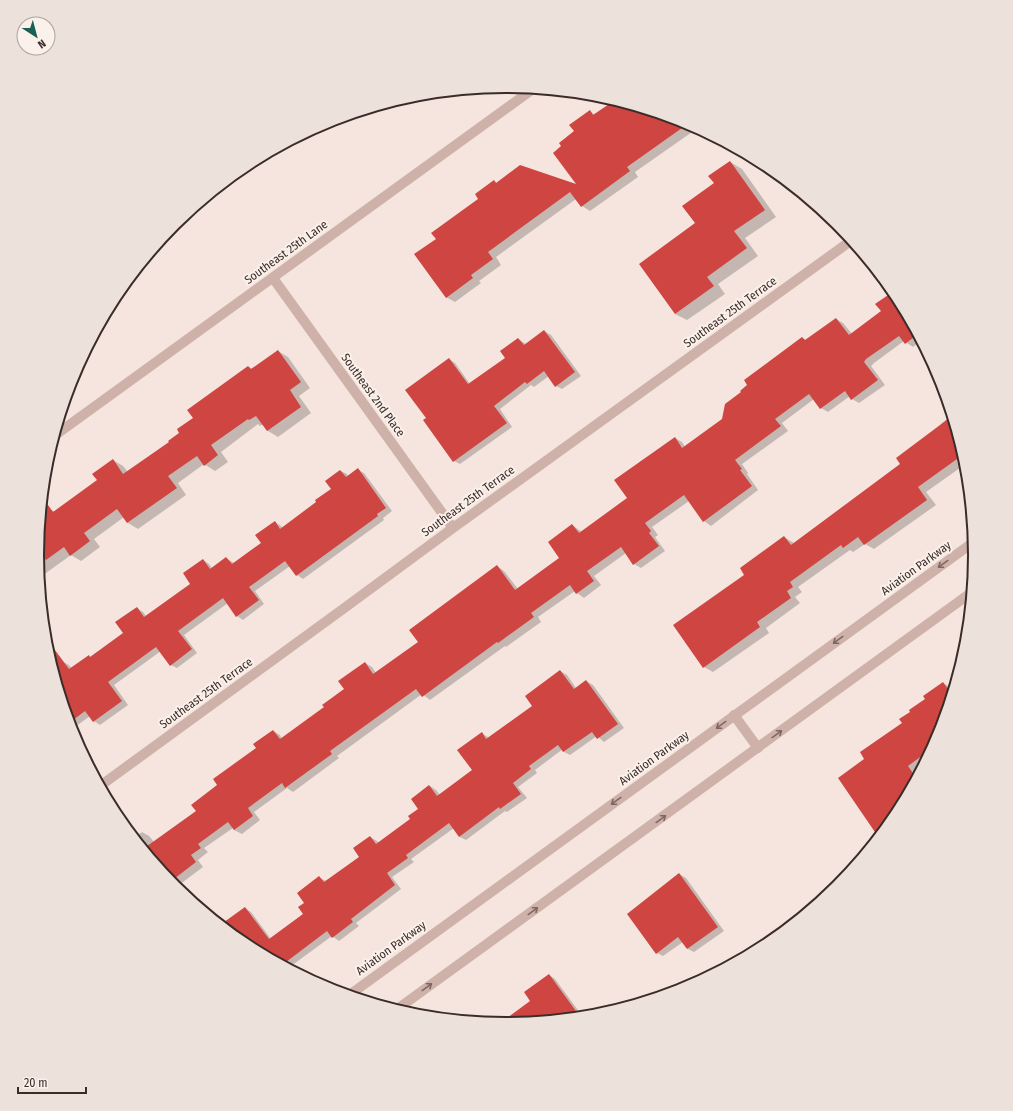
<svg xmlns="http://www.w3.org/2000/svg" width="1013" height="1111" font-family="'Fira Sans Condensed',sans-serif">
<rect width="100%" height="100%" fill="#f5e5de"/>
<path fill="#7bb4aa" d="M813,909l-46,37 -22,12z"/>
<path fill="#0003" d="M616,100l70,22 5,2 4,6 -60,42 3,5 -48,34 -8,-5 -6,-7 -80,58 5,8 -22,16 2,2 -26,19 -9,-5 -9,-58 43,-40 14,-18 3,2 81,3 -2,-54 14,-21 5,4z
M730,162l12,7 34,48 -31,21 13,18 -40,28 7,10 -38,26 -12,-6 21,-90 19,-41z
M887,282l10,13 24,46 -8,6 -9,-6 -30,22 -3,3 14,19 -26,18 -7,-4 -2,-3 -22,16 -7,-4 -7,-9 -32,24 6,8 -46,33 6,9 -1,1 11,16 -47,36 -7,-5 -15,-20 -37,26 6,8 -3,2 10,14 -24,17 -7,-4 -8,-11 -32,23 7,9 -17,13 -7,-5 -2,-2 -37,26 3,5 -35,25 -1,-1 -75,54 -8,-6 -85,62 2,2 -46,34 -6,-4 -33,24 6,8 -18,14 -8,-4 -1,-2 -29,20 4,4 -10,8 5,7 -28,21 -41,-50 8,-6 7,4 5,6 43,-31 22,-25 38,-38 16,-17 7,4 2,4 43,-31 20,-19 20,-26 7,4 4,6 43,-31 78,-76 7,5 14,18 42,-31 12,-33 7,5 3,2 46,-33 47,-61 7,4 3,5 38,-28 19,-27 60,-54 4,2 30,-21 7,4 9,11 30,-23 6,-15 -7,-10z
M544,331l7,4 30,41 -19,13 -6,-3 -7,-10 -15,11 -3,-2 -31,24 12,18 -52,37 -6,-3 -27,-43 22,-59 6,4 15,21 36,-26 12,-19 8,5z
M278,351l10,6 22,31 -11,8 12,17 -33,24 -10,-6 -5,-7 -3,2 -2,-2 -37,28 7,10 -13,9 -11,-7 -26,19 8,12 -48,34 -10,-6 -4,-6 -30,22 6,8 -19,14 -10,-6 -32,23 -2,-23 4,-40 9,-6 5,3 43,-32 15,-20 10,6 5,6 43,-30 23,-24 54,-51 5,2z
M952,415l15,48 -41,29 10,13 -62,44 -9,-5 -12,8 -3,-2 -52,37 4,5 -7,5 5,6 -34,25 3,5 -56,39 -9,-5 42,-92 38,-38 10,6 108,-78 39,-40v-1z
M358,470l6,3 28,38 -9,7 1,2 -81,59 -6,-4 -7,-9 -35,25 9,13 -21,16 -6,-4 -9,-13 -44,32 13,18 -20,15 -6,-3 -10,-14 -47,34 14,20 -28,20 -6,-4 -4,-5 -19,14 -18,-61 10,-7 6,3 3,4 19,-12 33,-24 13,-25 6,4 3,4 45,-32 12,-24 6,4 3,4 14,-10 8,5 28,-20 13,-21 6,4 2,2 35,-25 14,-14 9,-18 6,3 1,3z
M40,588l3,4 -2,2z
M560,671l7,4 9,13 10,-7 7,4 31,43 -20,14 -7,-6 -27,19 -6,-3 -1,-3 -28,21 2,3 -19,14 9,11 -20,14 -2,-1 -39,29 -6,-3 -6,-9 -43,31 3,3 -22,15 9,12 -45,34 3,3 -20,15 -7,-5 -41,30 2,2 -3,2 -45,-24v-38l6,4 20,27 33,-25 2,-11 14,-25 6,3 34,-24 10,-20 7,4 2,2 33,-24 8,-10 10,-23 6,4 4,5 33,-25 9,-37 7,5 45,-32z
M957,679l-17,56 -17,32 -6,5 2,3 -22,42 -17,20 -41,-59 27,-19 37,-36 40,-40 5,3z
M679,874l7,4 38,53 -30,21 -6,-3 -5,-7 -20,14 -6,-3z
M549,975l6,4 28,38 -78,8 12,-9 15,-15z"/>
<path fill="#cf4542" d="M615,100l74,23 -62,44 3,4 -49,36 -11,-15 -82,60 5,7 -22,16 2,3 -27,20 -32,-44 22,-15 -5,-6 47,-34 -3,-5 19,-14 2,3 24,-18 56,19 -23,-31 8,-7 -2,-3 15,-12 -5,-6 21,-15 3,5z
M730,161l35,49 -31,21 13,17 -40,29 7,9 -39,28 -36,-50 56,-41 -13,-17 32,-23 -6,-7z
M894,291l3,4 21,39 -13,10 -6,-8 -33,23 -2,3 14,18 -27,20 -6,-9 -25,18 -11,-15 -34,25 6,7 -46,34 7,9 -2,1 12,16 -49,36 -19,-27 -39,28 6,8 -2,2 10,13 -26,19 -12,-18 -34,24 7,10 -18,13 -6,-9 -39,28 3,4 -36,26 -1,-1 -75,55 -6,-8 -86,62 2,3 -47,34 -3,-5 -34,25 5,8 -19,14 -6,-8 -30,22 3,4 -10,7 5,7 -26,20 -27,-33 53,-38 -5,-6 26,-20 -4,-6 43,-31 -3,-4 20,-14 7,9 44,-32 -2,-2 22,-16 -6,-8 27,-19 8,12 45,-32 -9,-12 88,-65 18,25 44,-32 -11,-16 24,-18 7,9 48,-35 -13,-18 61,-43 7,11 40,-29 3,-15 16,-12 -1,-1 7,-6 -3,-5 58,-43 3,3 31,-22 13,17 32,-24 -6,-7z
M544,330l31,42 -20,15 -11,-16 -17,13 -2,-2 -31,24 13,17 -54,39 -30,-42 3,-2 -21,-28 44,-32 19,26 37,-26 -5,-7 18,-13 6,7z
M278,350l23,32 -11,8 11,17 -34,24 -11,-15 -7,4 -1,-1 -37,26 7,10 -14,11 -7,-10 -29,20 9,12 -50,35 -10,-14 -33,24 6,8 -20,15 -6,-9 -18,13 -8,-12 5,-50 10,14 44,-32 -5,-6 21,-15 10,15 46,-32 -1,-1 11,-8 -2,-4 16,-11 -6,-8 61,-44 3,3z
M952,416l12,38 -46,33 9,13 -63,45 -6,-8 -15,11 -2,-3 -51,37 3,5 -6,4 4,7 -34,24 3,5 -57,41 -30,-43 71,-50 -4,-7 44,-32 7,9 109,-81 -4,-6z
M358,468l28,40 -9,6 1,2 -82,60 -11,-15 -36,26 10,13 -23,17 -13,-19 -45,33 14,18 -22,17 -14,-19 -48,35 14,19 -29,21 -8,-11 -16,12 -23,-76 -1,-9h1l23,31 20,-14 1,2 33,-24 -8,-11 22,-15 7,10 46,-33 -7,-11 20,-14 7,10 16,-12 6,7 29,-21 -6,-8 20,-14 5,8 36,-27 -1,-2 16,-11 -6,-8 15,-11 6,7z
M560,670l14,19 12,-9 32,44 -21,15 -5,-7 -29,20 -5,-7 -29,21 2,3 -18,14 8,11 -21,15 -1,-2 -40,30 -10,-14 -43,32 2,3 -21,15 8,12 -44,34 2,3 -21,16 -5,-7 -45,34 -37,-19 -25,-21 25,-18 24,32 34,-25 -5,-7 6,-4 -7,-10 22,-17 5,6 35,-25 -6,-9 17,-12 6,8 34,-25 -2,-3 10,-7 -7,-10 18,-14 8,11 35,-26 -15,-20 25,-18 4,7 46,-33 -7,-10z
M943,682l9,13 -12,40 -6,12 -26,19 9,13 -13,25 -15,10 4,6 -14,18 -41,-60 26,-19 -4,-7 42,-29 -3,-4 11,-7 -1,-2 16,-11 -2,-3z
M679,873l39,54 -31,22 -9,-12 -22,17 -29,-40z
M549,974l32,44 -75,7 -7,-1 31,-23 -6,-9z"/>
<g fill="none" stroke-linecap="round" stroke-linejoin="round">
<path stroke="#ceb2a9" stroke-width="10" d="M734,715l24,33"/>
<path stroke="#ceb2a9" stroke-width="10" d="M273,278l180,250
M54,436l479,-347
M100,786l243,-177 110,-81 399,-288
M348,996l627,-455
M396,1010l576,-418"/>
</g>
<defs><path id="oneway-shaft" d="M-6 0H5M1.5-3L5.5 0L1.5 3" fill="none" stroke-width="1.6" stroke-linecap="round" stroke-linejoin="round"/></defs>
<g stroke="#7d6863">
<use href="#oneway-shaft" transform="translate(943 564) rotate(144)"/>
<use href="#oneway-shaft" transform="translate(838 640) rotate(144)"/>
<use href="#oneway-shaft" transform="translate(721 725) rotate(144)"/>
<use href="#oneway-shaft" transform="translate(777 734) rotate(-36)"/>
<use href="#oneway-shaft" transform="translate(616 801) rotate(144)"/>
<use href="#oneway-shaft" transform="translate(661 819) rotate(-36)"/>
<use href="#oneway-shaft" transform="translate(533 911) rotate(-36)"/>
<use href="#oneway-shaft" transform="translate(427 987) rotate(-36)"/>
</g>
<g text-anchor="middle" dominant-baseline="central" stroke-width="4" stroke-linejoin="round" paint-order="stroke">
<g font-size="12" fill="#3b2b29" stroke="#fbf1eb">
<text transform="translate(286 252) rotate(-36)">Southeast 25th Lane</text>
<text transform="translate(730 312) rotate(-36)">Southeast 25th Terrace</text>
<text transform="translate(373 395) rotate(54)">Southeast 2nd Place</text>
<text transform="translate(468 501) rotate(-36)">Southeast 25th Terrace</text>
<text transform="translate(916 568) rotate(-36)">Aviation Parkway</text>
<text transform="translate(206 693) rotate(-36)">Southeast 25th Terrace</text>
<text transform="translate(654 758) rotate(-36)">Aviation Parkway</text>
<text transform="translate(391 948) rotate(-36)">Aviation Parkway</text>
</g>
</g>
<path d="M0 0H1013V1111H0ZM44 555a462 462 0 1 1 924 0a462 462 0 1 1-924 0Z" fill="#ece1db" fill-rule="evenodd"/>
<path fill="none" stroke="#3b2b29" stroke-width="2" d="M44 555a462 462 0 1 1 924 0a462 462 0 1 1-924 0Z"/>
<g transform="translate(36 36) rotate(144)"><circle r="19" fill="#fbf1eb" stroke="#aea29d"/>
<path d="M0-3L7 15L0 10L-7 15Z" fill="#1b6055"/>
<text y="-6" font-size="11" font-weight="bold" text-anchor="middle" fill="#3b2b29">N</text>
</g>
<path d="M18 1087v6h68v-6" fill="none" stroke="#3b2b29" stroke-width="2"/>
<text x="24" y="1087" font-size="12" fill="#3b2b29" stroke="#fbf1eb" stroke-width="3" paint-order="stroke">20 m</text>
</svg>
